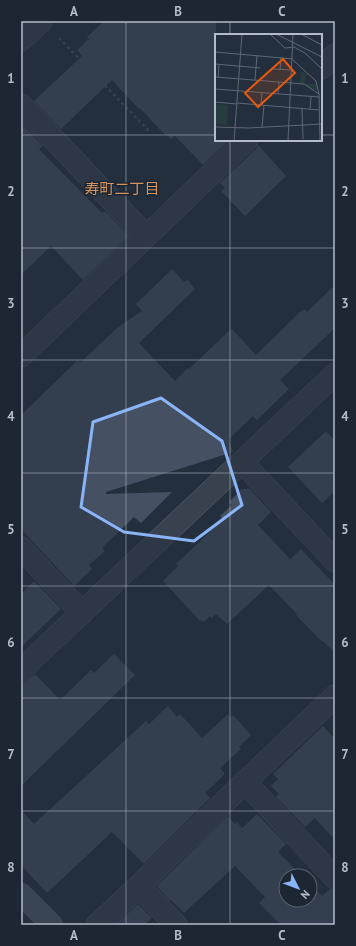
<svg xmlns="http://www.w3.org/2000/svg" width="356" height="946" font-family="'PT Sans','Noto Sans JP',sans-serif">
<rect width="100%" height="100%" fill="#242f3e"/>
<path fill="#455162" d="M104,21h112v119h13l-26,25 -28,-29 -4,3 -4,-4 -1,1 -26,-28 -1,1 -27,-29 -51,49 -27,-28 48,-45 -5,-6 12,-11 -2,-2z
M21,123l22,23 -4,3 60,61 3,3 3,-2 24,25 -46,44 -32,-34 -30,29z
M258,145l28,31 -41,40 -24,-25 4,-3 -5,-5 36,-34z
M172,269l12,13 4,-2 7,9 -56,54 36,38 13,-13 1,1 41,-39v1l2,-2 24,26 45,-44 1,1 2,-3 3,3 28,-27v43l-55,52 9,9 -32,31 -4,-4 -24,23 4,13 -127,40v2l66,-2 -31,31 -7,-6 -32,31 3,3 -16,14 3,4 -18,17 -53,-57v-114l57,-55 2,3 37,-35 25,-17 -6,-7z
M326,431l9,10v50l-13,12 -34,-36z
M242,489h8l21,23 -13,13 32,34 11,-10 34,36v68l-12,-12 -1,1 -26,-27 1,-1 -28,-29 -42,39 -11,-10 -4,4 -2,-2 -6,6 -3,-2 -1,1 -37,-40 15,-15 -2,-2 39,-37 -1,-1 8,-8 -2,-2 12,-11 -3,-3z
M34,581l27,28 -40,38v-53z
M114,654l21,21 -114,111v-104h3l5,-3 6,-5 25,26 31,-30 3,3z
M168,706l9,11 3,-3 22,24 26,-24 2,3 3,-2 18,20 -12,12 2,2 -21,19 5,6 -20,19 5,5 -66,66 -32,-32 -65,61 -26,-28v-55l13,14 112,-103 3,3z
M323,726l12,13v101l-20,-22 -10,9 -29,-30 3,-3 -8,-8 7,-7 -5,-5z
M257,814l29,30 -8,8 24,24h-16v24h24v-16l12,12 8,-7 5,1v35h-54l-22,-22 6,-6 -30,-31 -51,47 -13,-13 -1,1 -13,-15 71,-70 7,8 2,-2 5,6z
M138,904l14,14 -8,7h-29z"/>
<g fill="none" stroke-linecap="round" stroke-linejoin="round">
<defs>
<path id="minor" d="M21,40l20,-19
M321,68l14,-13
M21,105l125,131
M21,356l226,-216
M242,462l93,99
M21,548l61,65
M21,670l314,-296
M245,782l90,96
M139,886l37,39
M97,925l42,-39 106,-104 90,-86"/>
<path id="major" d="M21,894l31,31"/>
</defs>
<use href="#minor" stroke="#565f6c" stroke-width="23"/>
<use href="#major" stroke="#414a57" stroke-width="23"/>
<path stroke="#44595c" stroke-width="2.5" stroke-dasharray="3 3" stroke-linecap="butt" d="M147,21l48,50
M59,38l90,93"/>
<use href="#minor" stroke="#38414e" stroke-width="22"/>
<use href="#major" stroke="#56606e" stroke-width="22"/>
</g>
<path d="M0 0H356V946H0ZM161,398l61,43 20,64 -48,36 -70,-9 -43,-25 12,-85z" fill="#242f3e" fill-opacity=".55" fill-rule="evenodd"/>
<path fill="none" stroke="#8ab4f8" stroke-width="3" stroke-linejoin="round" d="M161,398l61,43 20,64 -48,36 -70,-9 -43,-25 12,-85z"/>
<path fill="none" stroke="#b4bcc9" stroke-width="1" stroke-opacity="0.55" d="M126,21v904M230,21v14M21,135h195M321,135h14M230,140v785M21,248h314M21,360h314M21,473h314M21,586h314M21,698h314M21,811h314"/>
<g text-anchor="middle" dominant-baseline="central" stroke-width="3" stroke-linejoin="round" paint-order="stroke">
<g font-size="15" fill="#d59563" stroke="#1d2633">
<text x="122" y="188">寿町二丁目</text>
</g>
</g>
<g transform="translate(215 34)">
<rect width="107" height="107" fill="#242f3e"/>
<path d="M86,37l6,3 -3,10h12l2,4 -4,2 -14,-7z" fill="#263c3f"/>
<path d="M0,70l13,1 -1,20 -12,-1z" fill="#263c3f"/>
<path fill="none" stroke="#5e6776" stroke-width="1" d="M55,0l15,14 9,-1 11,6 17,16M61,0l46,23M86,0l21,11M0,18l78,7M78,26l23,21 3,13M0,30l45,4M57,35l21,1M65,36l1,-13M0,43l89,7 15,10 1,47M3,43l1,-12M40,46l2,-25M0,55l104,8M63,60l1,-12M0,68l22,2M22,69l82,7M46,71l1,-12M87,74l1,31M95,75l1,-12M0,93l34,1 73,-4M47,94l2,-23M19,107l8,-107M73,107l5,-107"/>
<path fill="#e8590c" fill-opacity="0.15" stroke="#e8590c" stroke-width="2" d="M68,25l12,14 -37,34 -13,-14z"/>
<rect width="107" height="107" fill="none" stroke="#b4bcc9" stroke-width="2"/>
</g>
<rect width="356" height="946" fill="none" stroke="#1d2633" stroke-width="44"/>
<g transform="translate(298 888) rotate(132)"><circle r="19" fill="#1d2633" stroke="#59626f"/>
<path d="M0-3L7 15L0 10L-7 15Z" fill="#8ab4f8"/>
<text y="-6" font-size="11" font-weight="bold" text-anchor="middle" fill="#b4bcc9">N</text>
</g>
<rect x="22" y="22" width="312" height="902" fill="none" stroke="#b4bcc9" stroke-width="1.5"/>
<g font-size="13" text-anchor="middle" font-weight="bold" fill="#b4bcc9">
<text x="74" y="16">A</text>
<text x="178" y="16">B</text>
<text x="282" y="16">C</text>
<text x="11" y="83">1</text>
<text x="345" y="83">1</text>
<text x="11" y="196">2</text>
<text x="345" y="196">2</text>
<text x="11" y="308">3</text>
<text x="345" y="308">3</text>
<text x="11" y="421">4</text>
<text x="345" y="421">4</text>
<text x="11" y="534">5</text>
<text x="345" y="534">5</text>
<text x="11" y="647">6</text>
<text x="345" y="647">6</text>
<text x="11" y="759">7</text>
<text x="345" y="759">7</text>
<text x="11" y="872">8</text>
<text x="345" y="872">8</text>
<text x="74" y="940">A</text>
<text x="178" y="940">B</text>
<text x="282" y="940">C</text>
</g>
</svg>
